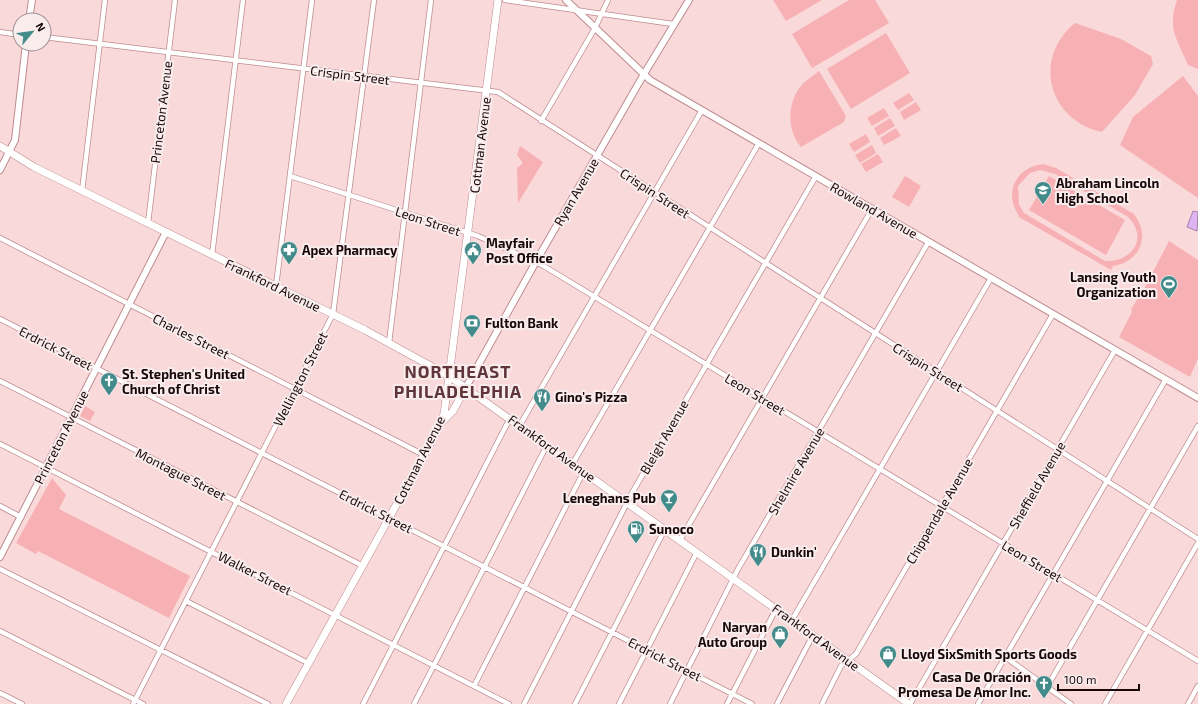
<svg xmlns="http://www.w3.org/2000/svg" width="1198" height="704" font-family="'Exo 2',sans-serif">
<rect width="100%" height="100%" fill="#fad9da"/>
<path fill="#f7b1b5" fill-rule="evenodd" d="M773,0h49l-36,21z
M849,0h26l14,23 -77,45 -20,-34z
M1177,0h21v69l-10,-4c-11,-26 -21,-36 -11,-65z
M1075,23l46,16 30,17 2,8 -18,31 -33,37c-54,-12 -70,-74 -27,-109z
M886,33l24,40 -59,36 -24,-40z
M819,71l27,45 -2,6 -43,25c-14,-16 -14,-43 -1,-60 6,-7 13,-11 19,-16z
M1183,76l15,20v102l-78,-53 13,-28z
M909,93l5,7 -16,10 -5,-7z
M916,102l5,8 -17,10 -4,-8z
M884,108l5,8 -17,10 -5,-8z
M890,118l5,8 -17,10 -4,-8z
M896,128l5,8 -17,9 -4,-7z
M866,134l4,8 -16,10 -5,-8z
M872,145l4,8 -16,10 -5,-8z
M520,146l23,16 -25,41 -1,-35 6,-5 -6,-8z
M878,154l5,8 -17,10 -5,-8z
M1043,164l13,4 78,46c17,22 6,48 -21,52l-2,4 -92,-53c-1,-4 -5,-9 -6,-14 -5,-21 10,-37 30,-39zM1040,170l15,4 73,43c21,21 4,45 -23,44l-81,-48 -5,-8 -1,-19 12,-13z
M905,176l16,10 -12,21 -17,-10z
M1049,176l76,44 -19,35 -77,-45z
M1169,241l29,19v98l-8,19 -71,-40 13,-25 -1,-3 12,-18z
M85,406l10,6 -5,9 -10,-5z
M52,478l14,17 -7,14 131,67 -21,42 -131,-67 -2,3 -20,-11z"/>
<path fill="#deb5f2" stroke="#a381ac" d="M1193,211l5,1 -1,19 -10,-4z"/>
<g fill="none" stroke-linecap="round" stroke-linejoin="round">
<defs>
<path id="street" d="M505,0l168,24
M0,32l20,3
M44,37l454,55 700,447
M541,121l54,-93 13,-28
M290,176l188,60 64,29 656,396
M82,191l23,-191
M148,223l27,-223
M0,238l424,217
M212,255l31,-255
M276,286l36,-286
M0,319l752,385
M389,343l42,-343
M0,381l363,185
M520,425l182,-315
M0,444l509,260
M573,463l186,-320
M0,506l21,11
M680,540l192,-331
M0,569l268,135
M186,601l122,62
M792,620l199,-342
M0,631l143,73
M1005,657l66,47
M474,686l110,-215
M1047,687l151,-261
M0,693l22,11
M133,704l200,-390 41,-314
M363,704l147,-286
M414,704l133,-259
M524,704l108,-211 184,-317
M575,704l90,-175
M619,704l78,-152
M670,704l68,-135 191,-328
M727,704l49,-95
M777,704l36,-69
M822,704l19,-38 15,-12 197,-340
M910,704l205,-354
M978,704l188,-325
M1105,704l93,-161
M1188,704l10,-18"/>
<path id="secondary" d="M566,0l84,80 548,318
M29,20l3,-20
M0,170l15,-30 11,-96
M466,387l72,-129 106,-184 45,-74
M0,557l166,-325"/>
<path id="primary" d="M0,146l34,21 331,163 84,46 460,328
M441,423l12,-12 13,-24
M286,704l149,-269 9,-21 54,-414"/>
</defs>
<use href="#street" stroke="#be8c8f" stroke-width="6"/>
<use href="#secondary" stroke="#be8c8f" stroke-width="8"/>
<use href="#primary" stroke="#be8c8f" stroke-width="8"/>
<use href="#street" stroke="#fff" stroke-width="4.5"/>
<use href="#secondary" stroke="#fff" stroke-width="6"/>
<use href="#primary" stroke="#fff" stroke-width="7"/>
</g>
<defs>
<symbol id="school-pin" viewBox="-11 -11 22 30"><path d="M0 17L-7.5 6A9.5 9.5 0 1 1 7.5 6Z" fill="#438b8b" stroke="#f8eced"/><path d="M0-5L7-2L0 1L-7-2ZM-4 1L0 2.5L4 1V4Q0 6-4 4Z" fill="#fff"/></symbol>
<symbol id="pharmacy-pin" viewBox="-11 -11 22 30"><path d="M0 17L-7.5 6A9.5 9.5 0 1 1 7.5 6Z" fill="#438b8b" stroke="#f8eced"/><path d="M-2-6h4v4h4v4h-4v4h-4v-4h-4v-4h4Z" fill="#fff"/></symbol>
<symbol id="civic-pin" viewBox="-11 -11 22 30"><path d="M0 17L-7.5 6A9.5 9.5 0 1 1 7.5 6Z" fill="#438b8b" stroke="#f8eced"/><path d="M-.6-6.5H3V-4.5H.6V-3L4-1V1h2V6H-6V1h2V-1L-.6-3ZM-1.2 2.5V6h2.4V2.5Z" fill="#fff"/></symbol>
<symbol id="stadium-pin" viewBox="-11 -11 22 30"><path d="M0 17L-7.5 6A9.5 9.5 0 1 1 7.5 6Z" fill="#438b8b" stroke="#f8eced"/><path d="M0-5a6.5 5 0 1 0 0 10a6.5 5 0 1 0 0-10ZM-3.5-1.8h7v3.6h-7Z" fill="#fff"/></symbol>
<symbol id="bank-pin" viewBox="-11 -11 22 30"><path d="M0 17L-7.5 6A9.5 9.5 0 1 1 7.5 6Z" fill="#438b8b" stroke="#f8eced"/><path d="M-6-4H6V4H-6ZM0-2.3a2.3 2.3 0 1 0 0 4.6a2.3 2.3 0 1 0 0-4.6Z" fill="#fff"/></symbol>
<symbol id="church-pin" viewBox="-11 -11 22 30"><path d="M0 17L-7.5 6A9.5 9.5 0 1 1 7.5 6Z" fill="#438b8b" stroke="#f8eced"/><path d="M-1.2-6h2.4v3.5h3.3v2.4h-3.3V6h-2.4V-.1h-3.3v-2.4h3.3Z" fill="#fff"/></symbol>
<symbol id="restaurant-pin" viewBox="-11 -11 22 30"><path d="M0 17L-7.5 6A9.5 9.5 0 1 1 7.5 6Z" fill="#438b8b" stroke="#f8eced"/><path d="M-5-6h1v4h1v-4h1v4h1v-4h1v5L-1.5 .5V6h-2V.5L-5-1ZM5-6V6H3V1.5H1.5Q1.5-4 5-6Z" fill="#fff"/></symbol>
<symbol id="bar-pin" viewBox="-11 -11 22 30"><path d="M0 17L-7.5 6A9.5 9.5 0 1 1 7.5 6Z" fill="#438b8b" stroke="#f8eced"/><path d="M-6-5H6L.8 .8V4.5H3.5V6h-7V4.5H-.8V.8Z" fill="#fff"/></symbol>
<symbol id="fuel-pin" viewBox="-11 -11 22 30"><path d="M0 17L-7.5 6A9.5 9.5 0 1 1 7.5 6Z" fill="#438b8b" stroke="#f8eced"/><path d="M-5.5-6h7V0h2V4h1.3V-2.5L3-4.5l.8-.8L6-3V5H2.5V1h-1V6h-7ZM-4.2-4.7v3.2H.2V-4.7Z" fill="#fff"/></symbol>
<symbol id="shop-pin" viewBox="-11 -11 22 30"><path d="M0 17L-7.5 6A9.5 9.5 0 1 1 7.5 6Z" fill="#438b8b" stroke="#f8eced"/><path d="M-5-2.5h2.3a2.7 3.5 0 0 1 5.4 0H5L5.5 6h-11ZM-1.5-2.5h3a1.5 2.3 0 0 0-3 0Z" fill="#fff"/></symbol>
</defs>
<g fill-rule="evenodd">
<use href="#school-pin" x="1033" y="180" width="20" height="27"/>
<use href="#pharmacy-pin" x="279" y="240" width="20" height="27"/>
<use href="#civic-pin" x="463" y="240" width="20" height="27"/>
<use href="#stadium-pin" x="1159" y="274" width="20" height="27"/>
<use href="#bank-pin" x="462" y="313" width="20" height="27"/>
<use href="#church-pin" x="99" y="371" width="20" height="27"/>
<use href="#restaurant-pin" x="532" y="387" width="20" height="27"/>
<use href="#bar-pin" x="659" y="488" width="20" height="27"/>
<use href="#fuel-pin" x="626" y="519" width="20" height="27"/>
<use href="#restaurant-pin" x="748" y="542" width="20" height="27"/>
<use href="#shop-pin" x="770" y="624" width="20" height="27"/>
<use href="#shop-pin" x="878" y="644" width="20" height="27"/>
<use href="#church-pin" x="1034" y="674" width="20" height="27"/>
</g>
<g text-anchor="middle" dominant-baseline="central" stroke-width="4" stroke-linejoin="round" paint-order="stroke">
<g font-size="13" fill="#190809" stroke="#f8eced">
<text transform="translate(350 75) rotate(7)">Crispin Street</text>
<text transform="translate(161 112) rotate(-83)">Princeton Avenue</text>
<text transform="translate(480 145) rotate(-83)">Cottman Avenue</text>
<text transform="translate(576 192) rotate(-60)">Ryan Avenue</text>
<text transform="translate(655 193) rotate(33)">Crispin Street</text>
<text transform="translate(874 210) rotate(30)">Rowland Avenue</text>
<text transform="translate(428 221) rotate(18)">Leon Street</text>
<text transform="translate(273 285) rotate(26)">Frankford Avenue</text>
<text transform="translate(191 336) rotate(27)">Charles Street</text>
<text transform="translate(56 348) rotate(27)">Erdrick Street</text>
<text transform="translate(928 367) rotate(32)">Crispin Street</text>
<text transform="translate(300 379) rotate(-63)">Wellington Street</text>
<text transform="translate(755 394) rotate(31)">Leon Street</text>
<text transform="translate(61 437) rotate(-63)">Princeton Avenue</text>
<text transform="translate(664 437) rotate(-60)">Bleigh Avenue</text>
<text transform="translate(552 448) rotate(36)">Frankford Avenue</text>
<text transform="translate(419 460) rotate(-63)">Cottman Avenue</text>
<text transform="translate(796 471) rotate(-60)">Shelmire Avenue</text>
<text transform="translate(181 474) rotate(27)">Montague Street</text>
<text transform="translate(1037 485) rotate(-60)">Sheffield Avenue</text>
<text transform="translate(376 511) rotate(27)">Erdrick Street</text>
<text transform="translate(939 511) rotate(-60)">Chippendale Avenue</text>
<text transform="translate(1032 561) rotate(31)">Leon Street</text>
<text transform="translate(255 573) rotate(27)">Walker Street</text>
<text transform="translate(816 637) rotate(36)">Frankford Avenue</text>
<text transform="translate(665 659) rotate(27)">Erdrick Street</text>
</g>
<g font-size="13" font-weight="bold" fill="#190809" stroke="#f8eced" text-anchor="start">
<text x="1056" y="183">Abraham Lincoln<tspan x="1056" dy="15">High School</tspan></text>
<text x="486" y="243">Mayfair<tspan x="486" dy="15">Post Office</tspan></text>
<text x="302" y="250">Apex Pharmacy</text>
<text x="1156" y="277" text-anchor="end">Lansing Youth<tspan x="1156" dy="15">Organization</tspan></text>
<text x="485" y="323">Fulton Bank</text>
<text x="122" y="374">St. Stephen's United<tspan x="122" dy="15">Church of Christ</tspan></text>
<text x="555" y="397">Gino's Pizza</text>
<text x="656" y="498" text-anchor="end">Leneghans Pub</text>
<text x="649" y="529">Sunoco</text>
<text x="771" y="552">Dunkin'</text>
<text x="767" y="627" text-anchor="end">Naryan<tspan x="767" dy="15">Auto Group</tspan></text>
<text x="901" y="654">Lloyd SixSmith Sports Goods</text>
<text x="1031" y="677" text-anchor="end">Casa De Oración<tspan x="1031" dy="15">Promesa De Amor Inc.</tspan></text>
</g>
<g font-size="17" font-weight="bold" letter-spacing="1" fill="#603539" stroke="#f8eced">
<text x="458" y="371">NORTHEAST<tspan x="458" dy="20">PHILADELPHIA</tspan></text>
</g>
</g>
<g transform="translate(32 32) rotate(61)"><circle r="19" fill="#f8eced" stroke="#9f9192"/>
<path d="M0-3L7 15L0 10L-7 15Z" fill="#438b8b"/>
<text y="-6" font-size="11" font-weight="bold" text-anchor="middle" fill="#190809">N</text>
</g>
<path d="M1058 684v6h81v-6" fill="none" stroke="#190809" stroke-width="2"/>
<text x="1064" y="684" font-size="12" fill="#190809" stroke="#f8eced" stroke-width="3" paint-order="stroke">100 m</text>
</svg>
